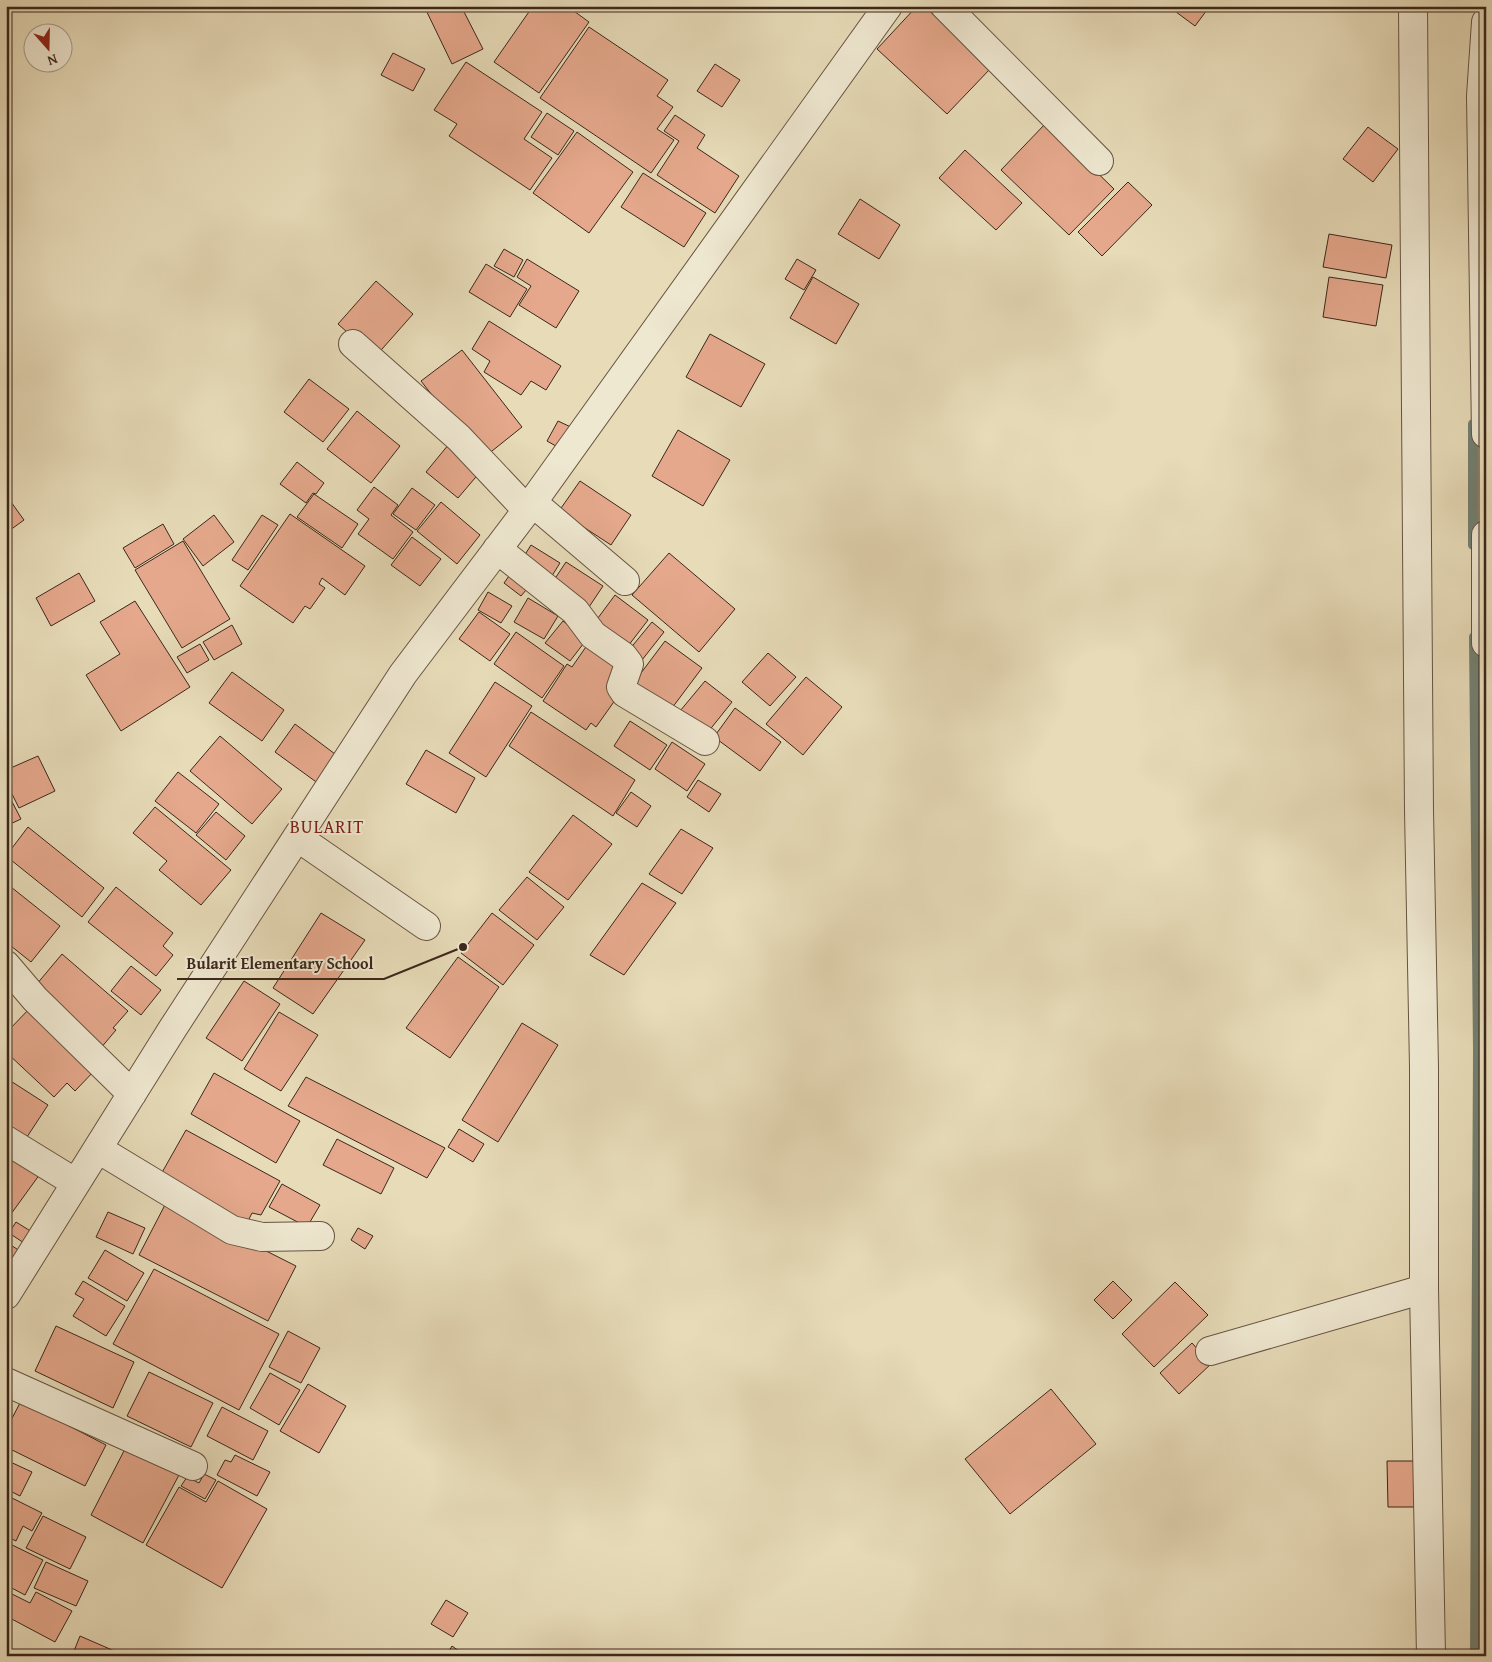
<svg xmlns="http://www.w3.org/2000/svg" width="1492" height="1662" font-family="'Gentium Book Plus',serif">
<rect width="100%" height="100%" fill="#e7dbb8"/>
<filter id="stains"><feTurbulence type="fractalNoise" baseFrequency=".004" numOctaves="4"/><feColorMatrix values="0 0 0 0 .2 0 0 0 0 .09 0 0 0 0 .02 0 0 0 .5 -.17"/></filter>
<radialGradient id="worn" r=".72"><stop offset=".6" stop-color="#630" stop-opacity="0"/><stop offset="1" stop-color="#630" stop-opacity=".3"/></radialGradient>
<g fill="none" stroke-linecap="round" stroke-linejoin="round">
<path stroke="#738071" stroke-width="10" d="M1473,545v-121
M1474,637l4,415 -3,604"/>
</g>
<path fill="#e5a88c" stroke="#3c271b" d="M424,6h37l22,43 -31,15z
M533,6h34l22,16 -50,71 -45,-31z
M917,6h7l67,62 -44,46 -70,-65z
M1168,6h42l-15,20z
M589,27l79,53 -11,16 16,11 -16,22 17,11 -23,33 -111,-75z
M393,53l32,16 -12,22 -32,-16z
M466,62l76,50 -18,27 28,19 -22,32 -81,-54 8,-12 -23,-14z
M715,64l25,16 -18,27 -25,-16z
M547,113l27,18 -16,24 -27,-18z
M675,115l30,20 -8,13 42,28 -24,37 -58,-38 22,-34 -15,-10z
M1046,123l68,66 -45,46 -68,-65z
M1368,127l30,22 -25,33 -30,-23z
M577,132l56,40 -44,61 -56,-40z
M965,150l57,53 -26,27 -57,-52z
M643,173l63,40 -22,34 -63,-40z
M1128,182l24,23 -50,51 -24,-24z
M860,199l40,26 -21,34 -41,-25z
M1329,234l63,11 -6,33 -63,-11z
M504,249l19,11 -9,17 -20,-11z
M527,259l52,32 -23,37 -37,-23 12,-19 -14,-9z
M797,259l19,11 -12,20 -19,-11z
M486,264l41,25 -17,28 -41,-25z
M813,277l46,27 -23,40 -46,-26z
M1329,277l54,8 -7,41 -53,-9z
M376,281l37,33 -38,43 -37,-33z
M489,321l72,45 -15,24 -15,-9 -10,14 -37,-23 6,-11 -18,-12z
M710,334l55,30 -24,43 -55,-30z
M462,350l60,77 -40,32 -61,-78z
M309,379l40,30 -26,33 -39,-30z
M357,411l43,35 -29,37 -44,-34z
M558,421l17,8 -12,21 -16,-9z
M678,430l52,30 -27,46 -51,-30z
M449,444l32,27 -23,27 -32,-26z
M297,462l27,21 -8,11 -3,-1 -7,10 -26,-19z
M580,481l51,34 -20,30 -52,-34z
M374,487l24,18 -7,10 22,17 -20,27 -35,-25 11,-15 -12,-9z
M412,488l23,17 -19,25 -23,-16z
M314,494l44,30 -16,24 -45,-31z
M6,495l18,25 -18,13z
M441,502l39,33 -23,29 -40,-33z
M290,514l75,52 -20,29 -23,-17 -3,6 6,4 -15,21 -5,-3 -12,17 -53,-37z
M214,515l20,27 -31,24 -20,-27z
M262,515l16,10 -30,45 -16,-10z
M163,524l11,20 -39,24 -12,-20z
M412,537l29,22 -21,27 -29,-21z
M183,541l47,78 -48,29 -47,-78z
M531,545l29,18 -10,16 -29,-18z
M669,553l66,56 -36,43 -67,-57z
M566,562l37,24 -14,21 -37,-24z
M514,569l18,14 -11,13 -17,-13z
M79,573l16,28 -44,25 -15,-28z
M488,592l24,14 -11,17 -23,-13z
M615,595l33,25 -23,30 -33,-24z
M528,598l30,18 -14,23 -30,-17z
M135,601l55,86 -69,44 -35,-56 34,-21 -20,-32z
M479,612l31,22 -20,27 -31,-22z
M563,621l24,18 -17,22 -25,-18z
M652,622l12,10 -22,28 -13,-10z
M232,625l10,19 -28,16 -11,-18z
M516,632l48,34 -22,32 -48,-34z
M590,641l35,24 -7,31 -22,31 -5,-4 -5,7 -43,-29 24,-37 5,3z
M665,641l37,27 -36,48 -37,-27z
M200,644l9,16 -22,13 -10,-16z
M768,653l28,24 -26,29 -28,-24z
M232,672l52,38 -22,31 -53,-38z
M806,677l36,30 -39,48 -37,-31z
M705,681l27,21 -24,30 -28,-21z
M495,682l37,24 -46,71 -37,-24z
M735,708l46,34 -21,29 -46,-34z
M531,712l104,68 -22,36 -104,-70z
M630,721l37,24 -17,25 -36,-24z
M295,724l44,33 -20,27 -44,-32z
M220,736l62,53 -30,35 -62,-53z
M672,742l33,22 -18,27 -32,-22z
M426,750l49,28 -19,35 -50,-29z
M38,756l17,35 -36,17 -13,-26v-12z
M178,772l41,32 -23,29 -41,-32z
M698,780l23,14 -12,18 -22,-15z
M6,790l15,29 -15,7z
M631,792l20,14 -14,21 -21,-14z
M155,807l76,63 -30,35 -42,-35 8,-9 -34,-28z
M216,812l29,24 -19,24 -30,-25z
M573,815l39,29 -44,56 -39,-28z
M28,827l76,61 -22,29 -76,-61z
M681,829l32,19 -31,46 -33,-20z
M527,877l37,30 -27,33 -38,-30z
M6,883l54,43 -29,36 -25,-20z
M642,883l34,20 -52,72 -34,-20z
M116,887l57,46 -10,13 10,9 -17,21 -68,-54z
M321,913l44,27 -52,74 -40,-26z
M492,913l42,32 -31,40 -42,-32z
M62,954l66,57 -15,17 3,2 -16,19 -69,-58z
M458,957l41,30 -49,71 -44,-30z
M131,966l30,24 -20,25 -30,-24z
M244,981l36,23 -38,57 -36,-23z
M31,1007l65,62 -21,22 -8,-8 -13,14 -48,-45v-19z
M279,1012l39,23 -37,56 -37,-22z
M522,1023l36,22 -60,97 -36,-22z
M214,1073l86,48 -24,42 -85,-49z
M306,1077l139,71 -18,30 -139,-72z
M6,1078l42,27 -25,38 -17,-12z
M459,1129l25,15 -11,18 -25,-15z
M186,1130l94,51 -19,34 -9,-2 -5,10 -87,-47z
M337,1139l57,29 -13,26 -58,-29z
M6,1149l34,25 -29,40 -5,-3z
M282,1184l38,21 -13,22 -38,-20z
M167,1201l129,65 -28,55 -129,-66z
M108,1212l37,16 -12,26 -37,-17z
M16,1222l16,10 -8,11 -15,-10z
M358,1228l15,8 -8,13 -14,-9z
M6,1242l14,9 -11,18 -3,-2z
M105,1250l39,23 -17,28 -39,-23z
M154,1269l125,65 -40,76 -126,-66z
M83,1281l42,25 -19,30 -33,-20 11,-17 -9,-5z
M1113,1281l19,19 -19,19 -19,-19z
M1175,1282l33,33 -54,52 -32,-33z
M56,1326l78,36 -21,46 -78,-37z
M288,1331l32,17 -19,35 -32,-16z
M1192,1343l19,21 -32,30 -19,-21z
M149,1372l64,31 -22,44 -64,-31z
M270,1373l30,17 -21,35 -29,-17z
M308,1384l38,22 -27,47 -39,-22z
M1051,1389l45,55 -86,70 -45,-55z
M21,1401l85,44 -21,41 -79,-39v-17z
M222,1407l46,24 -15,29 -46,-24z
M126,1447l53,28 -36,68 -52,-28z
M235,1455l35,17 -13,24 -40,-21 8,-15 6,2z
M6,1460l26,12 -12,24 -14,-7z
M1387,1461h30l1,46h-30z
M204,1474l12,6 -11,19 -24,-13 6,-9 12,6z
M218,1481l49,28 -45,79 -76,-43 33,-58 27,15z
M6,1495l36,18 -10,18 -9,-5 -7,15 -10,-5z
M43,1516l43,21 -16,32 -44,-21z
M6,1542l37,18 -18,35 -19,-10z
M46,1562l42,19 -12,25 -42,-18z
M6,1591l24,12 6,-11 36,19 -17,31 -49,-26z
M446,1600l22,13 -15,24 -22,-13z
M80,1636l39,17 -2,3h-45z
M452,1646l14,10h-20z"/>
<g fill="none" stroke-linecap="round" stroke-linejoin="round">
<defs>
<path id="minor" d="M945,6l154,155
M1413,6l6,805 5,256v222l7,367
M1486,22l-5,74 5,338
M353,344l106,94 68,72
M532,502l93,79
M1486,535v108
M497,549l78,62 18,24 30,21 6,8 -8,23 4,6 80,48
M297,837l129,89
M6,965l29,34 97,95
M6,1140l70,43
M98,1149l134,81 30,7 58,-1
M6,1295l167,-267 230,-354 124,-164 361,-504
M1210,1351l214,-62
M6,1382l187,84"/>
</defs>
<use href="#minor" stroke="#675442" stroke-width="30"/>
<use href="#minor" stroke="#efe8d1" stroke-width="28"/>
</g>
<g text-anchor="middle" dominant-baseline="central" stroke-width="4" stroke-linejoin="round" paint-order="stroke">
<g font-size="18" letter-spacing="1" fill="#7a1f14" stroke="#efe8d1">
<text x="327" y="826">BULARIT</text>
</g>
</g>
<path fill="none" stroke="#3c271b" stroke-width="2" d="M463 947L384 979H177"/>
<circle fill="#3c271b" stroke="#efe8d1" stroke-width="2" cx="463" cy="947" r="5"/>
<g font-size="16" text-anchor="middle" font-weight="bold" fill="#3c271b" stroke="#efe8d1" stroke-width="4" stroke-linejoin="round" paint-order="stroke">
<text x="280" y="969">Bularit Elementary School</text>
</g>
<rect width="1492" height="1662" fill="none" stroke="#e7dbb8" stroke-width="25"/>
<rect x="8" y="8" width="1477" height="1647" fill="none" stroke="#3c271b" stroke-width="2.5"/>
<rect x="12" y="12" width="1467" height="1637" fill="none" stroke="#3c271b"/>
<g transform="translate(48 48) rotate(160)"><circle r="24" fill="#efe8d1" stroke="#a79b88"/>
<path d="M0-4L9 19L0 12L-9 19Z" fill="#8f2418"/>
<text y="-8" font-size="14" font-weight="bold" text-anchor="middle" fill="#3c271b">N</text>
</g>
<rect width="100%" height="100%" filter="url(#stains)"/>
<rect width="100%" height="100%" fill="url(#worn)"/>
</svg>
